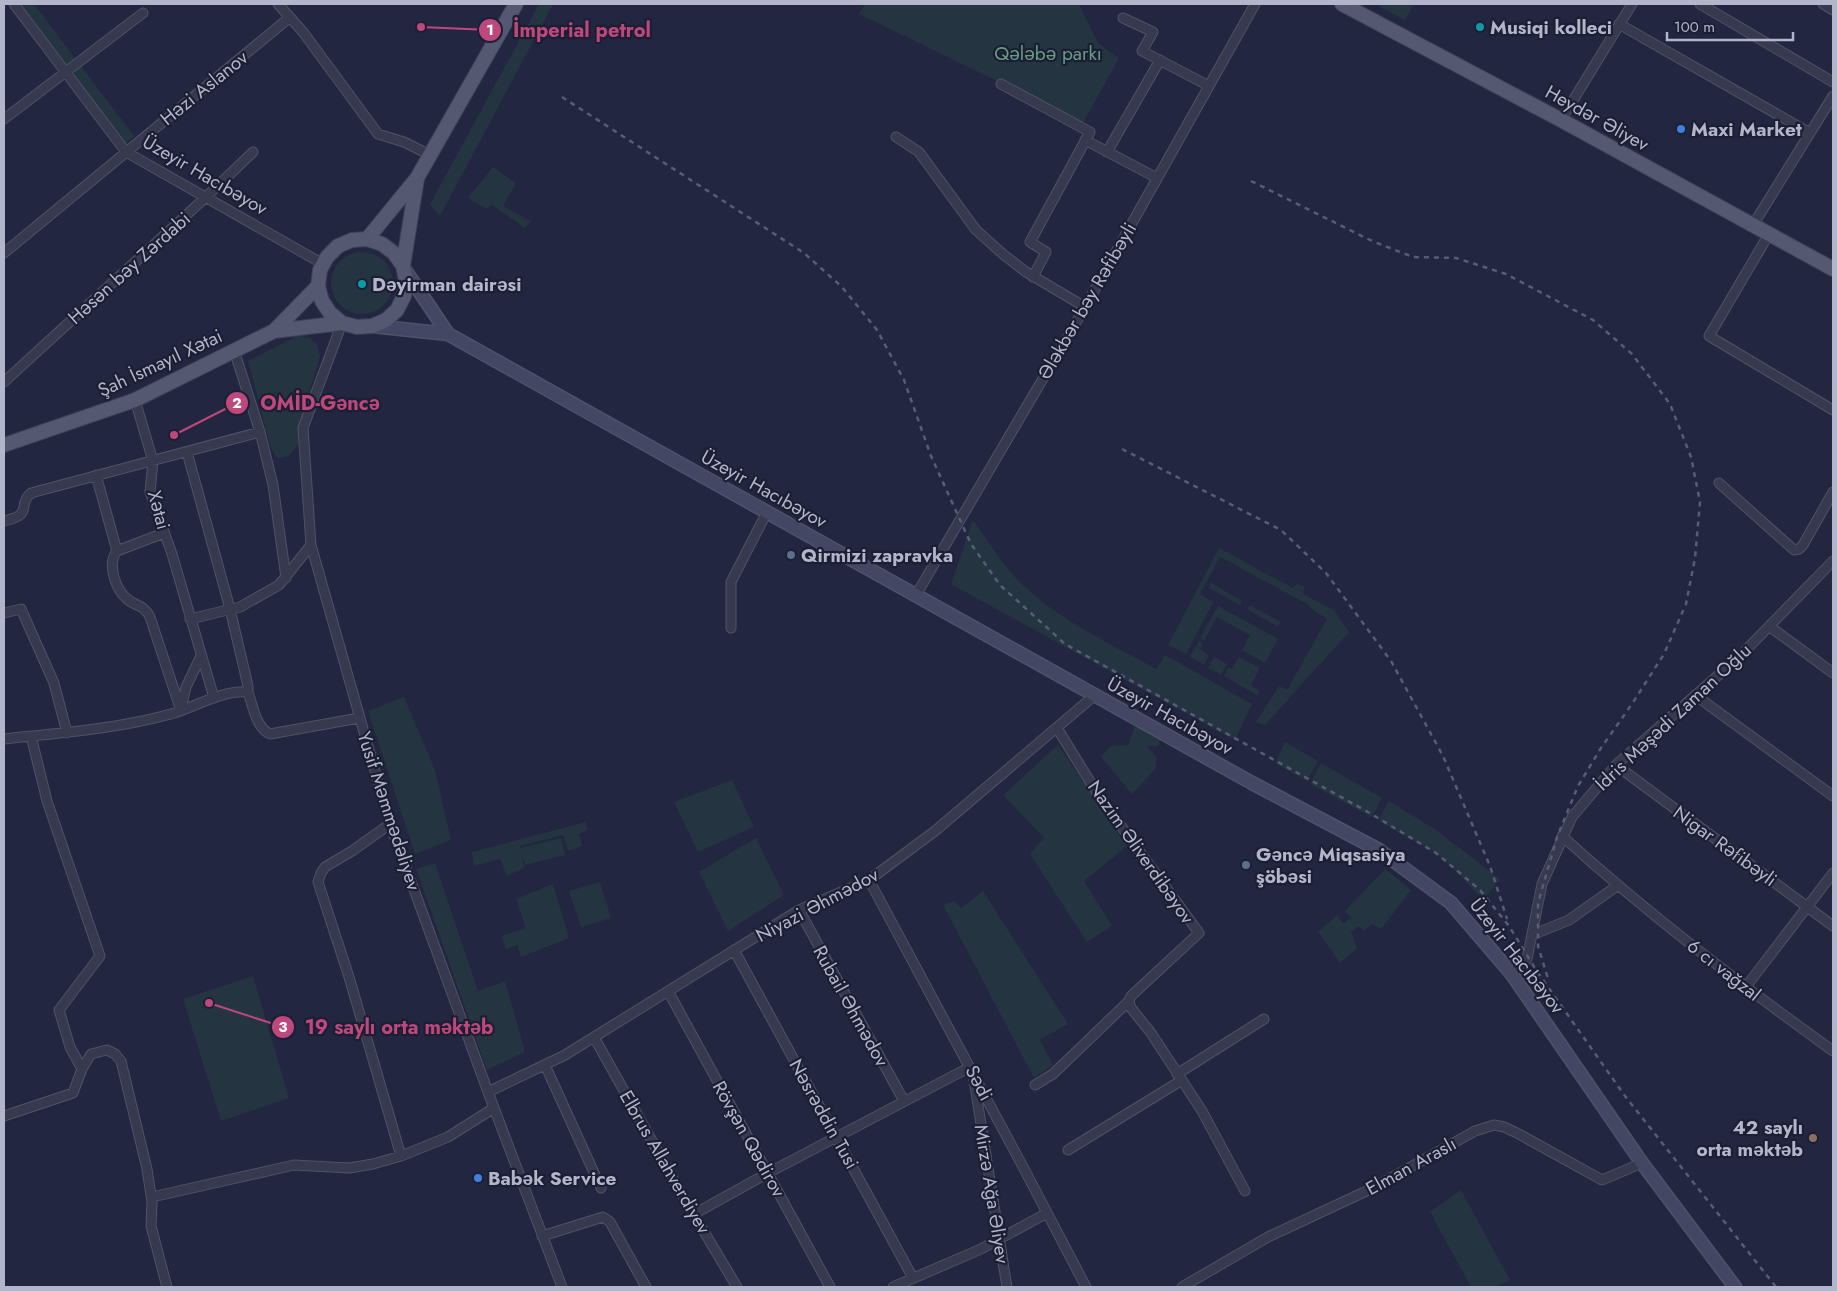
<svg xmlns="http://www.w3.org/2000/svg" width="1837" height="1291" font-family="Jost,sans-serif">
<rect width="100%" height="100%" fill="#222640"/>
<path fill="#243541" d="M18,4h16l100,132 -9,8z
M539,4h14l-113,212 -10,-12z
M865,4h214l19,39 21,15 -36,65 -224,-109z
M1375,4h39l-9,16z
M493,167l23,16 -13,23 28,15 -6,7 -33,-23 -5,4 -19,-11z
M331 283a31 31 0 1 1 62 0a31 31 0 1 1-62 0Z
M297,336l12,1 8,7 3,12 -22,76v12l-9,12 -12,2 -6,-10 -23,-87z
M973,520c14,19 27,41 43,58 37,40 94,65 140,91l9,-14 87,49 -17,36 -284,-156z
M1219,548l74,40 4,-4 8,3 -2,7 31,16 15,22 -84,93 -9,-3 23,-36 8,4 40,-71 -18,-12v-2l-89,-48 -20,37 13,8 -27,52 -18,-9z
M1211,583l31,18 -2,4 -31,-17z
M1250,605l31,17 -3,5 -31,-18z
M1218,606l60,33 -13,24 -23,-13 8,-15 -33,-18 -13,24 -4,-3z
M1199,641l4,3 -3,5 9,6 -5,10 -14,-8z
M1214,657l13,7 -6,11 -13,-7z
M1239,657l21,11 -9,17 9,6 -2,5 -34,-20 4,-9 4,2z
M404,697l31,73 16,70 -36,14 -47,-143z
M1135,726l25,12 -1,8h-12l9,11v11l-24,26 -31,-37 10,-11 17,-1z
M1285,742l33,19 -11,20 -32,-18z
M1058,745l69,101 -43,35 28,45 -25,16 -57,-88 14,-16 -41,-43z
M1321,763l61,35 -10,19 -62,-33z
M732,780l22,47 -56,25 -24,-50z
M1389,801l47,29 64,49 -17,21 -28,-30 -21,-18 -56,-31z
M586,822l2,8 -9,4 3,12 -14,5 -5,-16 -43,11v2l41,-10 4,17 -40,10 -4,-12 3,15 -17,8 -7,-17 -26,7 -2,-14z
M756,838l28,57 -56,36 -29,-59z
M435,863l43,128 27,-10 20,71 -38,18 -71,-201z
M1385,869l26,21 -30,39 -9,-5 -8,7 -5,-5 -8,6 6,16 -17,15 -22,-31 19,-17 6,9 8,-6 -6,-7z
M600,882l11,36 -30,9 -12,-36z
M553,884l16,54 -48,19 -4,-12 -11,4 -4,-13 24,-8 -10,-29z
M983,891l85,133 -28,16 13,25 -19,13 -91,-173 11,-4 7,7z
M253,976l36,122 -68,23 -38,-122z
M1461,1190l49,90 -15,7h-24l-41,-75z"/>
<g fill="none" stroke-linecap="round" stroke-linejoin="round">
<defs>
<path id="minor" d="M14,4l112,148 197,112
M278,4l25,28 75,102 26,8 26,13
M1700,4l133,78
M1823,4l10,6
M1123,18l30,14 -11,19 67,35
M1619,24l191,109
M1001,84l89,48 -60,110 16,10 -13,25
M4,119l139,-106
M1561,120l71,-116
M896,137l23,15 57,78 28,25 22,17 59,35
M1085,140l72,38
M1107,152l53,-92
M1753,225l80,-129
M1769,234l-60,102 124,74
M4,253l285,-235
M342,323l-39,105 8,117 79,279 98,268 74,195
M234,350l26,82 13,53 13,93
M4,382l202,-185 47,-45
M135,400l18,61 -3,31 22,62 42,144
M187,452l43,157 18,77v6
M96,475l21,76
M1719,483l75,67 5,-1 4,-4 30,-53
M4,521c31,-7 12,-15 27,-28l229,-61
M164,533l-47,18c-10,12 -2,37 9,47 9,9 17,5 24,19l31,94
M916,595l169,-288 170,-303
M4,613l17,-4 33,74 13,50
M190,619l50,-12 39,-22 32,-40
M1769,626l64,47
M731,628v-46l36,-70
M1695,695l138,101
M181,709l5,-22 15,-31
M1057,728l40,65 102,140 -68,63 -2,5 2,7 20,25 51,78 43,80
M31,736l16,65 53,155 -41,54 11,37 12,22
M4,739c56,-6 112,-10 167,-25 25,-7 50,-24 77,-22 5,14 8,36 22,42l89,-16
M1616,765l217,161
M390,824l-38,27 -27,16 -4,6 -3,9 31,95 52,179
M1562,836c86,78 177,147 271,215
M869,880l153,285 64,122
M799,910l105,191
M1532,935l37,-15 48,-34
M734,950l179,328
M1511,973l16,-14 15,-75 30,-67 44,-52 122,-107 95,-97
M1745,988l88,-115
M668,991l162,296
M594,1037l87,156 56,94
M545,1065l56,123
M1177,1074l87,-55
M974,1080l33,207
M1035,1085l18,-11 76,-73
M488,1092l77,-37 234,-145 70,-30 66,-49 160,-136
M4,1116l69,-23 9,-24 9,-15 16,-4 8,4 6,7 26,108 5,33 -1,24 16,61
M1068,1150l114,-70
M152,1197l142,-32 55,3 24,-4 28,-8 47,-19 46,-29
M694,1214l74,-41 202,-106
M542,1236l61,-19 7,5 36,65
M893,1287l88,-38 66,-36
M1182,1287l86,-50 105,-49 102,-57 19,-6 10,2 13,6 85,47 40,-17"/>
<path id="secondary" d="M372,326l76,8 -45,-67
M448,334l804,449 127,67 72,53 60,70 131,190 93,124"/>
<path id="primary" d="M1342,4l219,116 272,149
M367,239l50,-61 99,-174
M403,266l14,-87
M274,331l44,-45
M4,445l131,-45 139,-69 68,-8 15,4 15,-1 14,-6 11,-10 7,-14 2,-15 -3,-15 -9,-13 -12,-9 -15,-5 -15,1 -14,6 -11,11 -7,13 -2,16 4,15 8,12 12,10"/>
</defs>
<use href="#minor" stroke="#4f5267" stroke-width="11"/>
<use href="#secondary" stroke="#4f5267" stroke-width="15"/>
<use href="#primary" stroke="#3d4055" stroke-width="16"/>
<use href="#minor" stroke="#373a4f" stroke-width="9"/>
<use href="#secondary" stroke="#444763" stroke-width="12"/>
<use href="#primary" stroke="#545870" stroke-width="14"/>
<path stroke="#585c77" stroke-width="2.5" stroke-dasharray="5 5" stroke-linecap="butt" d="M562,97l242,156 38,34 35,43 27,50 27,76 40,88 29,41 65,59 303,168 68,41 44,37 29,36 27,44 89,126 151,191
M1251,181l121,60 41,16 43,1 50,16 87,46 39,34 38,50 21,53 9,45 -5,56 -9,46 -22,50 -32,50 -31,44 -23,38 -21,51 -19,66v43l11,36
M1122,449l159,81 45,43 65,88 52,95 47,110 17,53"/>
</g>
<g fill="#0f9aa8" stroke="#1c1f34" stroke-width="2">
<circle cx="1480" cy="27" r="5"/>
<circle cx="362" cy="284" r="5"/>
</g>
<g fill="#3f7fe0" stroke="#1c1f34" stroke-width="2">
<circle cx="1681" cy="129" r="5"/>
<circle cx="478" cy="1178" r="5"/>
</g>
<g fill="#5c6f8a" stroke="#1c1f34" stroke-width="2">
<circle cx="791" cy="555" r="5"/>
<circle cx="1246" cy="865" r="5"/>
</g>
<circle fill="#8d6e63" stroke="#1c1f34" stroke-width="2" cx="1813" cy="1138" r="5"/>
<g text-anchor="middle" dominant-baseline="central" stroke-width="4.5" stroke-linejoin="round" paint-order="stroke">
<g font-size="19" font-weight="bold" fill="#b3b5ca" stroke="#1c1f34" text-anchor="start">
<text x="1490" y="27">Musiqi kolleci</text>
<text x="1691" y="129">Maxi Market</text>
<text x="372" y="284">Dəyirman dairəsi</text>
<text x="801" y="555">Qirmizi zapravka</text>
<text x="1256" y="854">Gəncə Miqsasiya<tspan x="1256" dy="22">şöbəsi</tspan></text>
<text x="1803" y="1127" text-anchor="end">42 saylı<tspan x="1803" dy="22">orta məktəb</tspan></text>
<text x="488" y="1178">Babək Service</text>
</g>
<g font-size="19" fill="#689d84" stroke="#1c1f34">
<text x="1048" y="53">Qələbə parkı</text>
</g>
<g font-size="19" fill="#b3b5ca" stroke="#1c1f34">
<text transform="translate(204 88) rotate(-39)">Həzi Aslanov</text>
<text transform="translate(1597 118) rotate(29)">Heydər Əliyev</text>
<text transform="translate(205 175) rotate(30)">Üzeyir Hacıbəyov</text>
<text transform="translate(129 268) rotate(-42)">Həsən bəy Zərdabi</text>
<text transform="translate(1087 301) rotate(-60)">Ələkbər bəy Rəfibəyli</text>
<text transform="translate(160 363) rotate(-25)">Şah İsmayıl Xətai</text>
<text transform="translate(764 489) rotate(29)">Üzeyir Hacıbəyov</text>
<text transform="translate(159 510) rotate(75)">Xətai</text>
<text transform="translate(1170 716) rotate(29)">Üzeyir Hacıbəyov</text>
<text transform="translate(1673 717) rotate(-43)">İdris Məşədi Zaman Oğlu</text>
<text transform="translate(389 811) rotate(72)">Yusif Məmmədəliyev</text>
<text transform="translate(1725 846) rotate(36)">Nigar Rəfibəyli</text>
<text transform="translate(1141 852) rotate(55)">Nazim Əliverdibəyov</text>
<text transform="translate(817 905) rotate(-28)">Niyazi Əhmədov</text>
<text transform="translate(1517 956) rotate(52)">Üzeyir Hacıbəyov</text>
<text transform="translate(1724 970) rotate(38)">6 cı vağzal</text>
<text transform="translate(851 1006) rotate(61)">Rubail Əhmədov</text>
<text transform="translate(979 1083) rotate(62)">Sədi</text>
<text transform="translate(824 1114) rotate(61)">Nəsrəddin Tusi</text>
<text transform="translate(749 1139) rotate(61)">Rövşən Qədirov</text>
<text transform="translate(665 1162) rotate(60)">Elbrus Allahverdiyev</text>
<text transform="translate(1411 1166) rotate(-29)">Elman Araslı</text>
<text transform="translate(992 1194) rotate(81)">Mirzə Ağa Əliyev</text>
</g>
</g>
<path fill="none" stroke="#be477c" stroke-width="2" d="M421 27L490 30M174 435L237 403M209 1003L283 1027"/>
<g fill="#be477c" stroke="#1c1f34" stroke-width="2">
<circle cx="421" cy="27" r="5"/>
<circle cx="174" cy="435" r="5"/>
<circle cx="209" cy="1003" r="5"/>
<circle cx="490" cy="30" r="12"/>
<circle cx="237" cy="403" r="12"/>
<circle cx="283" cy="1027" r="12"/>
</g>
<g font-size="15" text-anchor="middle" font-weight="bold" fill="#fff">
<text x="490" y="35">1</text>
<text x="237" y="408">2</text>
<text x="283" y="1032">3</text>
</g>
<g font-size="20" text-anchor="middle" font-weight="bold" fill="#be477c" stroke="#1c1f34" stroke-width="4.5" stroke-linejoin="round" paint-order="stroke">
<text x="582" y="37">İmperial petrol</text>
<text x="320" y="410">OMİD-Gəncə</text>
<text x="399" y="1034">19 saylı orta məktəb</text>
</g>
<rect width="1837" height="1291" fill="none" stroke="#b3b5ca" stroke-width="10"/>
<path d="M1667 32v8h126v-8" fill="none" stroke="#b3b5ca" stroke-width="2.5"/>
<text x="1674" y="32" font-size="15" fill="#b3b5ca" stroke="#1c1f34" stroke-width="4" paint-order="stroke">100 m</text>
</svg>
